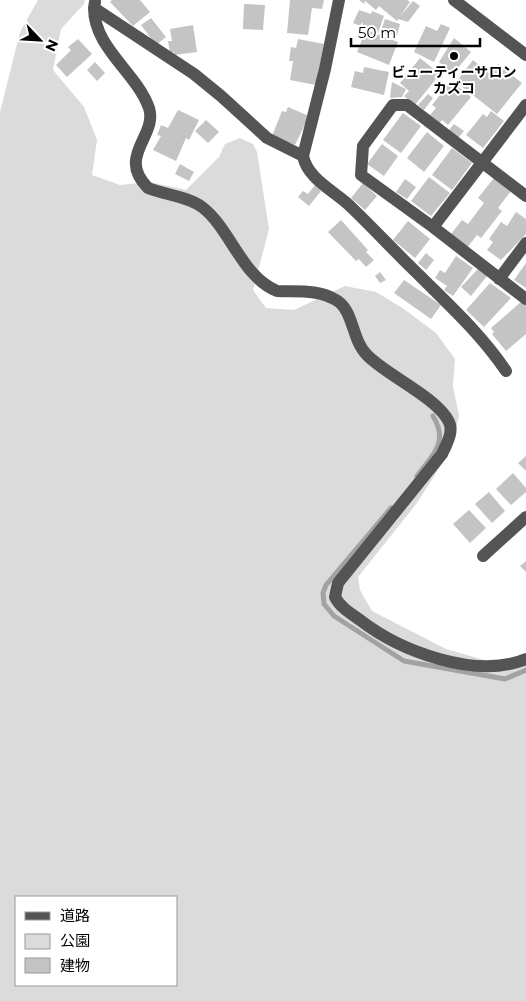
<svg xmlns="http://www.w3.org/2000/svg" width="526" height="1001" font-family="Montserrat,'Noto Sans JP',sans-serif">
<rect width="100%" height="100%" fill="#fff"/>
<path fill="#dbdbdb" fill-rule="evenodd" d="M38,0h47l-1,4 -23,25 -8,41 31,37 13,33 -5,35 28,10 30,-3 36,8 33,-33 6,-13 15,-6 13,6 4,8 12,77 -16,61 13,18 28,2 51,-24 31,6 28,17 32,24 19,26 -2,27 6,30 -7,32 -35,55 -59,74 2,13 12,21 74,38 56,16 24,-6v342h-526v-889l20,-80zM16,897h160v88h-160z"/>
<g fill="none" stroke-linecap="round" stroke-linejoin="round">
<path stroke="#a2a2a2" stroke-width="5" d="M417,476c16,-21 32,-34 16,-60
M391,508l-65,77 -3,8 1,11 10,12 70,45 101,18 21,-9"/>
</g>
<path fill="#c4c4c4" d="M112,0h28l10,12 -17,14 -23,-24z
M290,0h34l-2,9 -10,-1 -4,27 -21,-2z
M359,0h48l3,2 -13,19 -18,-15 -3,4 -11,-9 -1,3z
M413,1l7,5 -12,16 -10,-3z
M244,4l21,1 -2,25 -20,-1z
M359,10l12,4 1,-3 12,5 -6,17 -25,-10z
M151,18l15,19 -10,8 -15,-20z
M385,19l15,5 -3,12 -16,-5z
M441,24l9,4 -16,34 -20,-10 12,-26 11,5z
M193,25l4,27 -23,3v-3l-4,1 -2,-12h4l-2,-12z
M366,30l32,12 -9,23 -32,-13z
M454,38l17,14 -18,22 -14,-12z
M78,39l14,15 -25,23 -11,-12 15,-15 -3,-3z
M298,39l26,5 -8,41 -26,-5 3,-19h-4l2,-14 5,1z
M420,58l20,16 -25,31 -11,-9 5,-5 -9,-8z
M473,60l17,14 8,-10 24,19 -25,31 -41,-32z
M95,62l10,11 -8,8 -10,-11z
M364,67l25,5 -5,23 -33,-8 4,-16 8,2z
M451,81l20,16 -23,28 -6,-5 -2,3 -10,-8 6,-7 -4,-3z
M392,82l14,7 -4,8 -12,1z
M428,94l5,4 -9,12 -6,-5z
M288,107l21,9 -14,29 -23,-9 10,-25 4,1z
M178,110l21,10 -10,20 -3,-2 -10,23 -23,-11 8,-14 -4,-1 4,-10 7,3z
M491,111l13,10 -21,27 -17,-13 17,-21 4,3z
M403,113l18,13 -20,27 -18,-13z
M206,120l13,12 -11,11 -13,-12z
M454,124l10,7 -6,7 -9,-8z
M427,132l17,14 -20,26 -17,-14z
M382,144l16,12 -14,20 -17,-12z
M452,148l20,15 -20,27 -20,-15z
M180,164l14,8 -5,9 -14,-7z
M429,177l21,16 -19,23 -20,-15z
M494,178l17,13 -13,17 4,3 -21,27 -4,-3 -10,13 -16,-14 11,-14 6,4 16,-21 -6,-5z
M405,179l11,8 -9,12 -11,-7z
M363,183l14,13 -12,14 -14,-12z
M315,185l6,6 -12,15 -11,-9 5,-6 5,3z
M516,212l10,7v15l-25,26 -14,-10 6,-8 -4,-3 12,-17 6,4z
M341,220l27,30 -2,2 8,8 -8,7 -7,-8 -3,2 -28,-29z
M408,221l22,18 -15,19 -22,-18z
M426,253l8,7 -8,10 -8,-7z
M456,256l17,12 -20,28 -9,-6 3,-4 -12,-8 5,-8 5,3z
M526,263v25l-12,-8z
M478,269l9,7 -16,20 -10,-9z
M380,272l6,8 -6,3 -5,-7z
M404,280l37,25 -10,14 -37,-26z
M490,283l21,15 -27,29 -18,-17z
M522,301l4,4v29l-20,17 -14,-17 2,-2 -3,-4z
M526,456v15l-8,-8z
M513,473l13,15v4l-15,13 -15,-16z
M489,492l16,19 -13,12 -17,-19z
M469,510l17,18 -16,15 -17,-19z
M526,561v11l-6,-6z"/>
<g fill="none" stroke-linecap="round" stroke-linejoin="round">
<path stroke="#545454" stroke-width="12" d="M339,0l-14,69 -22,87c5,24 32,35 48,51 23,22 45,46 68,68 31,31 62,59 87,96
M454,0l72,55
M95,2l-1,6 100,66 27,22 46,42 36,18
M94,8c0,40 42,64 55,100 9,28 -33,48 -1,80 17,7 39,8 54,19 29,22 39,69 75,84 20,1 41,-2 59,9 18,10 15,39 31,55 19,20 71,43 82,67 5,10 -3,23 -7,32l-104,129 -3,14c5,10 15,16 25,23 40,31 116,60 166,39
M526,196l-119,-91h-14l-30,41 -2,29 72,52 93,72
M433,227l93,-122
M499,279l27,-36
M483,556l43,-39"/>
</g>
<circle fill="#000" stroke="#fff" stroke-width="2" cx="454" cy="56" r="5"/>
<g text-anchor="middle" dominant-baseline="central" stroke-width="4" stroke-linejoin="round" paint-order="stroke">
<g font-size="14" font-weight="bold" fill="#000" stroke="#fff">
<text x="454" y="72">ビューティーサロン<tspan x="454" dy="16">カズコ</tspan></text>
</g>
</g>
<rect x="15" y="896" width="162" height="90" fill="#ffffff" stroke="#999999"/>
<rect x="25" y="912" width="25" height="8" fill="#545454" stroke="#999999"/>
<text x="60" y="921" font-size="15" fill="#000000">道路</text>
<rect x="25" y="934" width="25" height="15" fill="#dbdbdb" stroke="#999999"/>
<text x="60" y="946" font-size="15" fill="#000000">公園</text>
<rect x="25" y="958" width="25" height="15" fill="#c4c4c4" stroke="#999999"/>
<text x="60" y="971" font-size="15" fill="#000000">建物</text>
<g transform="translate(40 40) rotate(115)" stroke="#ffffff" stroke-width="4" paint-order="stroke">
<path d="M0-4L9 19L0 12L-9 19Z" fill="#000000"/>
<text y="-8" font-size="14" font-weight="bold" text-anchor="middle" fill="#000000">N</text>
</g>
<path d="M351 38v8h129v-8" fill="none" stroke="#000000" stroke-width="2.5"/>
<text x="358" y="38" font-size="15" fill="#000000" stroke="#ffffff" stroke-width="4" paint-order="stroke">50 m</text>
</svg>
